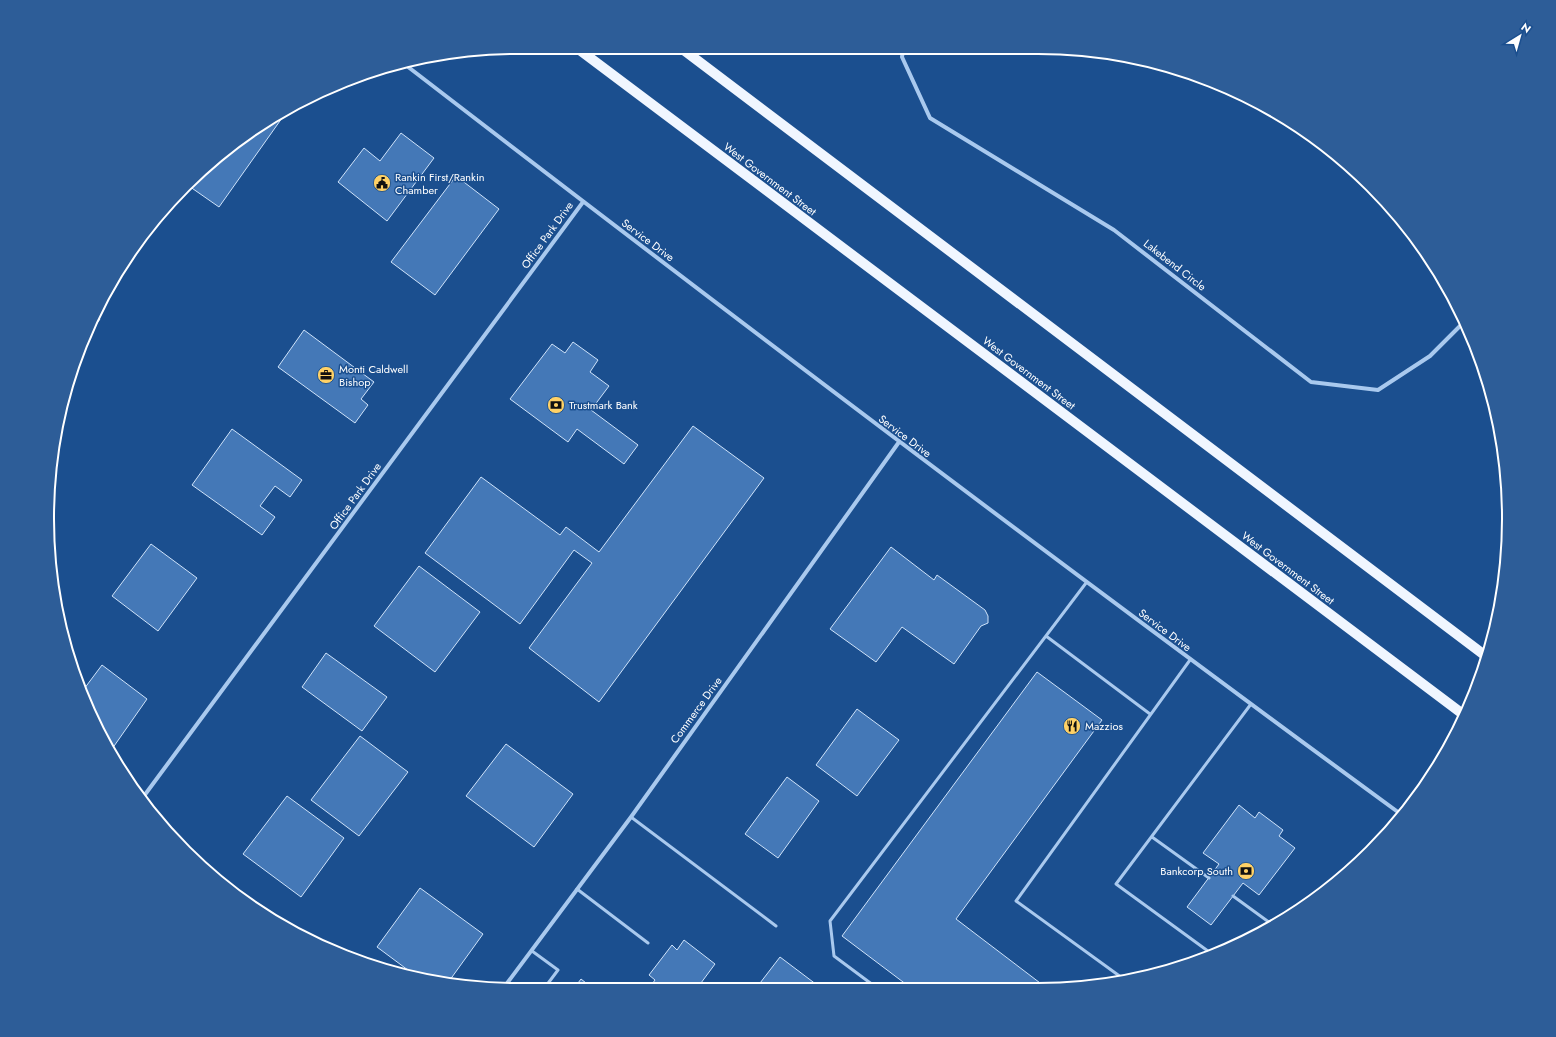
<svg xmlns="http://www.w3.org/2000/svg" width="1556" height="1037" font-family="Jost,sans-serif">
<rect width="100%" height="100%" fill="#1b4f8f"/>
<path fill="#4478b7" stroke="#cfe3fa" d="M287,111l-68,96 -33,-23 70,-57z
M401,133l33,25 -47,63 -49,-39 26,-34 16,13z
M456,176l43,33 -64,86 -44,-33z
M96,316l4,3 -19,26 2,-7z
M304,330l70,52 -13,17 7,6 -13,18 -77,-56z
M573,342l25,18 -8,12 19,14 -18,24 47,35 -14,19 -47,-35 -9,13 -58,-43 42,-55 13,9z
M693,426l71,52 -165,224 -70,-54 63,-85 -18,-13 -54,74 -95,-71 56,-76 79,58 6,-8 33,25z
M232,429l70,51 -12,17 -15,-11 -15,20 15,11 -13,18 -70,-50z
M151,544l46,34 -39,53 -46,-35z
M891,547l43,33 3,-5 48,35 3,6v7l-7,3 -27,38 -52,-37 -26,35 -46,-33z
M419,566l61,46 -45,60 -61,-46z
M326,653l61,44 -25,34 -60,-44z
M102,665l45,34 -35,50 -7,-5 -24,-51z
M1037,672l65,48 -146,199 92,70 -137,-1 -69,-52z
M857,709l42,31 -42,56 -41,-31z
M360,736l48,36 -49,64 -48,-36z
M506,744l67,50 -39,53 -68,-51z
M787,777l32,24 -41,57 -33,-24z
M287,796l57,42 -43,59 -58,-43z
M1239,805l16,13 4,-6 24,18 -4,6 16,12 -36,47 -16,-12 -32,42 -24,-18 32,-43 -16,-11z
M420,888l63,46 -36,50 -27,-5 -43,-32z
M684,940l31,24 -17,23h-48l5,-7 -6,-5 23,-30 5,5z
M780,957l41,31 -64,-1z
M581,979l10,8h-16z"/>
<g fill="none" stroke-linecap="round" stroke-linejoin="round">
<path stroke="#a9c9ee" stroke-width="3" d="M1046,636l104,78
M631,817l145,109
M1152,837l57,41
M577,889l71,54
M1233,896l40,29
M532,951l26,19 -12,16
M1212,954l-96,-70 135,-180
M1125,980l-109,-79 174,-241
M877,988l-43,-32 -4,-35 256,-338"/>
<path stroke="#a9c9ee" stroke-width="4" d="M903,51l-1,6 28,61 184,112 197,152 67,8 52,-34 35,-35
M403,63c331,255 663,506 999,752
M141,800l442,-598
M505,986l126,-169 268,-375"/>
<path stroke="#f0f6ff" stroke-width="10" d="M581,51l883,664
M685,51l802,606"/>
</g>
<defs>
<symbol id="civic-disc" viewBox="-11 -11 22 22"><circle r="9.5" fill="#ffd166" stroke="#1b4f8f"/><path d="M-.6-6.5H3V-4.5H.6V-3L4-1V1h2V6H-6V1h2V-1L-.6-3ZM-1.2 2.5V6h2.4V2.5Z" fill="#111"/></symbol>
<symbol id="office-disc" viewBox="-11 -11 22 22"><circle r="9.5" fill="#ffd166" stroke="#1b4f8f"/><path d="M-6-3h4V-5.5h4V-3h4V5H-6ZM-1-4.5V-3h2v-1.5ZM-6 0V1H6V0Z" fill="#111"/></symbol>
<symbol id="bank-disc" viewBox="-11 -11 22 22"><circle r="9.5" fill="#ffd166" stroke="#1b4f8f"/><path d="M-6-4H6V4H-6ZM0-2.3a2.3 2.3 0 1 0 0 4.6a2.3 2.3 0 1 0 0-4.6Z" fill="#111"/></symbol>
<symbol id="restaurant-disc" viewBox="-11 -11 22 22"><circle r="9.5" fill="#ffd166" stroke="#1b4f8f"/><path d="M-5-6h1v4h1v-4h1v4h1v-4h1v5L-1.5 .5V6h-2V.5L-5-1ZM5-6V6H3V1.5H1.5Q1.5-4 5-6Z" fill="#111"/></symbol>
</defs>
<g fill-rule="evenodd">
<use href="#civic-disc" x="372" y="173" width="20" height="20"/>
<use href="#office-disc" x="316" y="365" width="20" height="20"/>
<use href="#bank-disc" x="546" y="395" width="20" height="20"/>
<use href="#restaurant-disc" x="1062" y="716" width="20" height="20"/>
<use href="#bank-disc" x="1236" y="861" width="20" height="20"/>
</g>
<g text-anchor="middle" dominant-baseline="central" stroke-width="3" stroke-linejoin="round" paint-order="stroke">
<g font-size="11" fill="#fff" stroke="#1b4f8f" text-anchor="start">
<text x="395" y="177">Rankin First/Rankin<tspan x="395" dy="13">Chamber</tspan></text>
<text x="339" y="369">Monti Caldwell<tspan x="339" dy="13">Bishop</tspan></text>
<text x="569" y="405">Trustmark Bank</text>
<text x="1085" y="726">Mazzios</text>
<text x="1233" y="871" text-anchor="end">Bankcorp South</text>
</g>
<g font-size="11" fill="#fff" stroke="#1b4f8f">
<text transform="translate(770 179) rotate(37)">West Government Street</text>
<text transform="translate(547 235) rotate(-54)">Office Park Drive</text>
<text transform="translate(648 240) rotate(37)">Service Drive</text>
<text transform="translate(1175 265) rotate(38)">Lakebend Circle</text>
<text transform="translate(1029 373) rotate(37)">West Government Street</text>
<text transform="translate(905 436) rotate(37)">Service Drive</text>
<text transform="translate(355 496) rotate(-54)">Office Park Drive</text>
<text transform="translate(1288 568) rotate(37)">West Government Street</text>
<text transform="translate(1165 630) rotate(37)">Service Drive</text>
<text transform="translate(696 710) rotate(-54)">Commerce Drive</text>
</g>
</g>
<path d="M0 0H1556V1037H0ZM518 54H1038A464 464 0 0 1 1502 518V519A464 464 0 0 1 1038 983H518A464 464 0 0 1 54 519V518A464 464 0 0 1 518 54Z" fill="#2d5d98" fill-rule="evenodd"/>
<path fill="none" stroke="#fff" stroke-width="2" d="M518 54H1038A464 464 0 0 1 1502 518V519A464 464 0 0 1 1038 983H518A464 464 0 0 1 54 519V518A464 464 0 0 1 518 54Z"/>
<g transform="translate(1520 36) rotate(37)" stroke="#1b4f8f" stroke-width="3" paint-order="stroke">
<path d="M0-3L7 15L0 10L-7 15Z" fill="#ffffff"/>
<text y="-6" font-size="11" font-weight="bold" text-anchor="middle" fill="#ffffff">N</text>
</g>
</svg>
